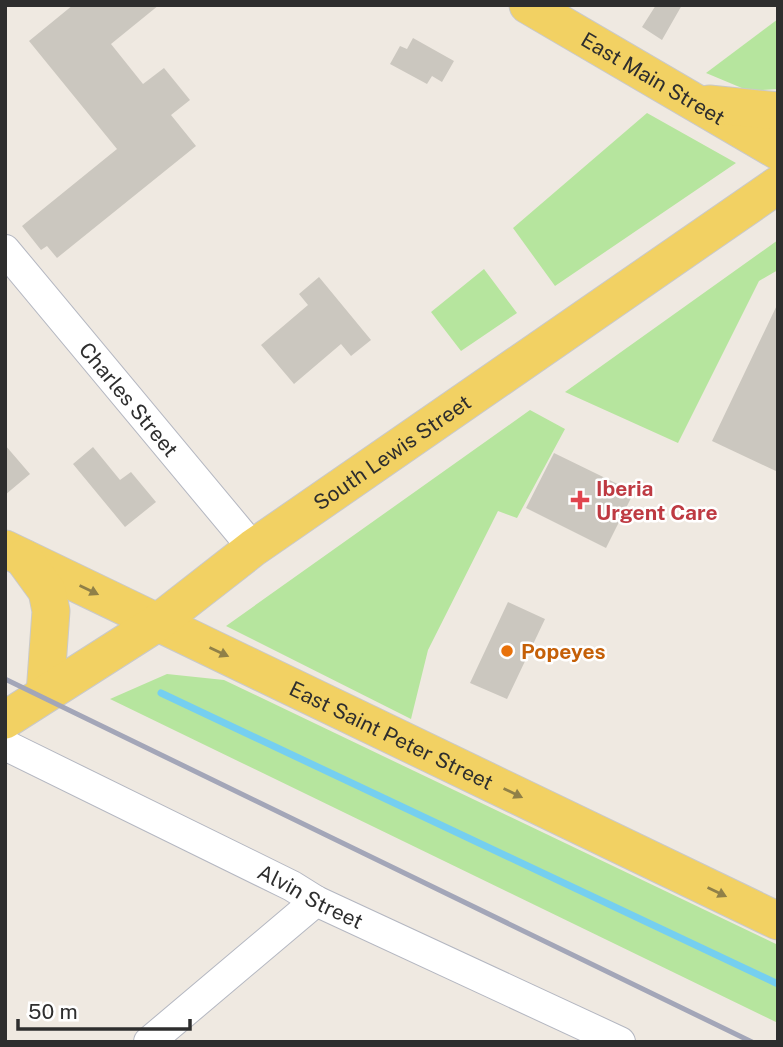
<svg xmlns="http://www.w3.org/2000/svg" width="783" height="1047" font-family="'Public Sans',sans-serif">
<rect width="100%" height="100%" fill="#efe9e1"/>
<path fill="#b6e59e" d="M778,19v70l-29,2 -43,-18z
M647,113l89,50 -181,123 -42,-58z
M778,240v30l-19,11 -81,162 -113,-51z
M484,269l33,44 -56,38 -30,-39z
M530,410l35,19 -48,89 -19,-7 -70,139 -17,69 -185,-93z
M167,674l57,6 554,265v78l-668,-324z"/>
<g fill="none" stroke-linecap="round" stroke-linejoin="round">
<path stroke="#75cff0" stroke-width="7" d="M161,693l617,291"/>
</g>
<path fill="#cbc7bf" d="M73,5h86l-48,39 32,40 21,-16 26,32 -19,15 25,31 -139,112 -10,-12 -6,4 -19,-24 95,-77 -88,-108z
M656,5h26l-20,35 -20,-13z
M413,38l41,23 -12,21 -10,-6 -5,8 -37,-20 10,-18 7,3z
M319,277l52,63 -20,16 -10,-12 -47,40 -33,-39 47,-40 -9,-11z
M778,303v169l-66,-31z
M5,445l25,29 -25,21z
M93,447l27,33 11,-8 25,30 -31,25 -52,-63z
M554,453l80,39 -28,56 -80,-40z
M508,602l37,17 -38,80 -37,-16z"/>
<g fill="none" stroke-linecap="round" stroke-linejoin="round">
<defs>
<g id="minor">
<path id="s1" d="M5,250l248,298"/>
<path id="s2" d="M5,745l287,141 24,15 304,141"/>
<path d="M149,1042l167,-141"/>
</g>
<g id="major">
<path id="s3" d="M528,5l250,146"/>
<path d="M709,104l69,7"/>
<path id="s4" d="M5,549l773,372"/>
<path d="M23,558l24,33 4,20 -6,83"/>
<path id="s5" d="M5,720l152,-97 96,-75 525,-363"/>
</g>
</defs>
<use href="#minor" stroke="#b4b7c1" stroke-width="32"/>
<use href="#major" stroke="#c9c9c9" stroke-width="39"/>
<use href="#minor" stroke="#fff" stroke-width="30"/>
<use href="#major" stroke="#f2d163" stroke-width="37"/>
<path stroke="#a3a6b8" stroke-width="5" d="M5,679l747,363"/>
</g>
<defs><path id="oneway-solid" d="M-6-.8H1V-3.2L6.5 0L1 3.2V.8H-6Z" transform="scale(1.75)"/></defs>
<g fill="#908048">
<use href="#oneway-solid" transform="translate(89 590) rotate(26)"/>
<use href="#oneway-solid" transform="translate(219 652) rotate(25)"/>
<use href="#oneway-solid" transform="translate(513 793) rotate(26)"/>
<use href="#oneway-solid" transform="translate(717 892) rotate(26)"/>
</g>
<path fill="#e0444e" stroke="#fff" stroke-width="2.5" d="M576.5 489.5h7v7h7v7h-7v7h-7v-7h-7v-7h7z"/>
<circle fill="#e8710a" stroke="#fff" stroke-width="2.5" cx="507" cy="651" r="7"/>
<g text-anchor="middle" dominant-baseline="central" stroke-width="5" stroke-linejoin="round" paint-order="stroke">
<g font-size="21" fill="#2e2e2e" stroke="#fff">
<text stroke="none"><textPath href="#s3" startOffset="145">East Main Street</textPath></text>
<text stroke="none"><textPath href="#s1" startOffset="194">Charles Street</textPath></text>
<text stroke="none"><textPath href="#s5" startOffset="471">South Lewis Street</textPath></text>
<text stroke="none"><textPath href="#s4" startOffset="429">East Saint Peter Street</textPath></text>
<text stroke="none"><textPath href="#s2" startOffset="341">Alvin Street</textPath></text>
</g>
<g font-size="21" font-weight="bold" fill="#be3a42" stroke="#fff" text-anchor="start">
<text x="596" y="488">Iberia<tspan x="596" dy="24">Urgent Care</tspan></text>
</g>
<g font-size="21" font-weight="bold" fill="#c56008" stroke="#fff" text-anchor="start">
<text x="521" y="651">Popeyes</text>
</g>
</g>
<rect width="783" height="1047" fill="none" stroke="#2e2e2e" stroke-width="14"/>
<path d="M18 1019v10h172v-10" fill="none" stroke="#2e2e2e" stroke-width="3.5"/>
<text x="28" y="1019" font-size="21" fill="#2e2e2e" stroke="#ffffff" stroke-width="5" paint-order="stroke">50 m</text>
</svg>
